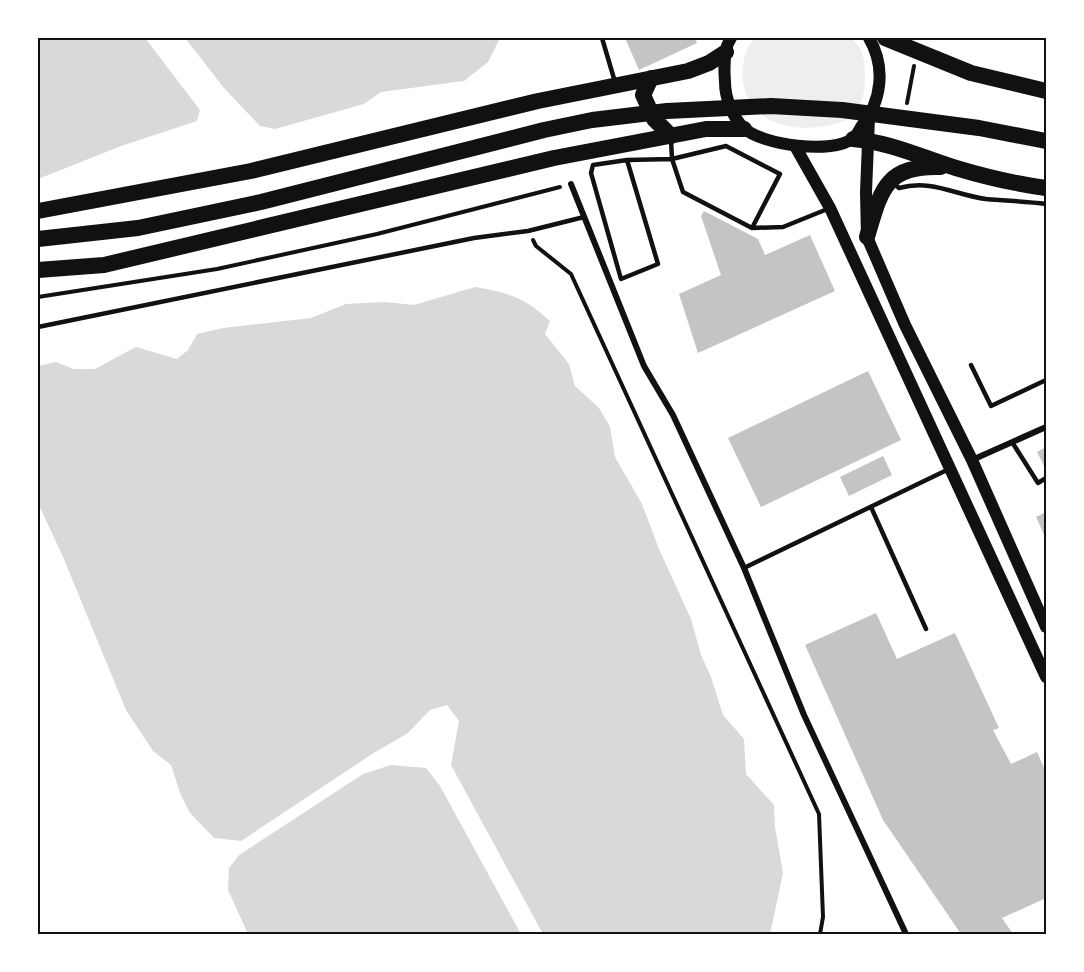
<svg xmlns="http://www.w3.org/2000/svg" width="1084" height="972" font-family="'Nunito Sans',sans-serif">
<rect width="100%" height="100%" fill="#fff"/>
<path fill="#eee" d="M755,38h95c14,9 15,25 15,41 0,12 -4,30 -14,38 -5,4 -15,7 -22,8 -41,10 -92,-7 -86,-59 1,-10 4,-21 12,-28z"/>
<path fill="#d9d9d9" d="M38,38h107l55,72 -3,11 -76,25 -83,33z
M185,38h315l-12,24 -24,19 -83,11 -17,12 -89,25 -15,-3 -36,-38z
M475,287c34,6 49,10 75,34l-5,13 24,30 6,22 24,22 11,19 5,30 27,47 17,45 32,70 10,36 10,22 12,38 21,24 2,35 28,31 1,22 8,46 -13,61h-227l-92,-169 8,-44 -12,-16 -17,5 -22,23 -36,21 -131,87 -27,-3 -24,-25 -10,-20 -9,-28 -18,-14 -27,-41 -63,-153 -25,-54v-137l18,-4 18,7h21l41,-22 41,12 11,-9 9,-16 26,-6 88,-10 35,-14 39,-2 29,3z
M391,765l35,3 14,18 81,148h-273l-20,-44 1,-22 10,-13 124,-81z"/>
<path fill="#c4c4c4" d="M625,38h70l2,5 -58,27z
M704,211l54,28 7,16 45,-20 25,56 -137,62 -19,-59 42,-19 -20,-59z
M868,371l33,69 -140,67 -33,-69z
M1046,447v23l-9,-18z
M883,456l9,19 -43,21 -9,-19z
M1046,512v27l-10,-22z
M876,613l21,46 58,-26 44,95 -6,2 18,34 26,-12 9,20v126l-44,20 11,16h-52l-78,-114 -78,-175z"/>
<g fill="none" stroke-linecap="round" stroke-linejoin="round">
<path stroke="#111" stroke-width="4" d="M907,103l7,-37
M533,240l3,6 35,28 248,540 4,103 -3,17
M38,297l179,-28 160,-35 183,-47"/>
<path stroke="#111" stroke-width="4.5" d="M602,38l13,44
M671,140l1,19 11,33 69,36 31,-1 47,-19
M627,160l31,104 -37,15 -30,-106 2,-8 34,-5 45,-1 54,-13 54,28 -28,54
M894,184l5,4c33,-9 56,7 87,11 20,2 40,2 60,5
M38,327l436,-89 54,-7 56,-14
M971,365l20,41 55,-26
M1012,442l26,41 8,-5
M871,507l55,122
M744,568l205,-99"/>
<path stroke="#111" stroke-width="6" d="M571,184l73,182 29,49 71,153 60,147 102,219
M972,460l74,-33"/>
<path stroke="#111" stroke-width="12" d="M731,38c-8,11 -7,30 -6,44 0,15 7,35 19,46 17,17 90,27 109,10 3,-2 6,-7 8,-11 21,-26 25,-60 8,-89
M869,118l-3,74 1,45 38,88 67,135 74,167
M795,146l35,62 216,469"/>
<path stroke="#111" stroke-width="16" d="M885,38l86,35 75,18
M651,78l-8,17 11,24 17,17
M853,139c36,3 68,18 103,29 30,9 60,16 90,20
M38,211l213,-40 287,-70 150,-30 21,-8 17,-11
M867,237c14,-47 18,-72 74,-70
M38,239l100,-11 123,-26 283,-72 48,-10 75,-9 104,-5 71,4 137,18 67,13
M38,270l66,-5 450,-107 152,-29h38"/>
</g>
<rect width="1084" height="972" fill="none" stroke="#ffffff" stroke-width="78"/>
<rect x="39" y="39" width="1006" height="894" fill="none" stroke="#111" stroke-width="2"/>
</svg>
